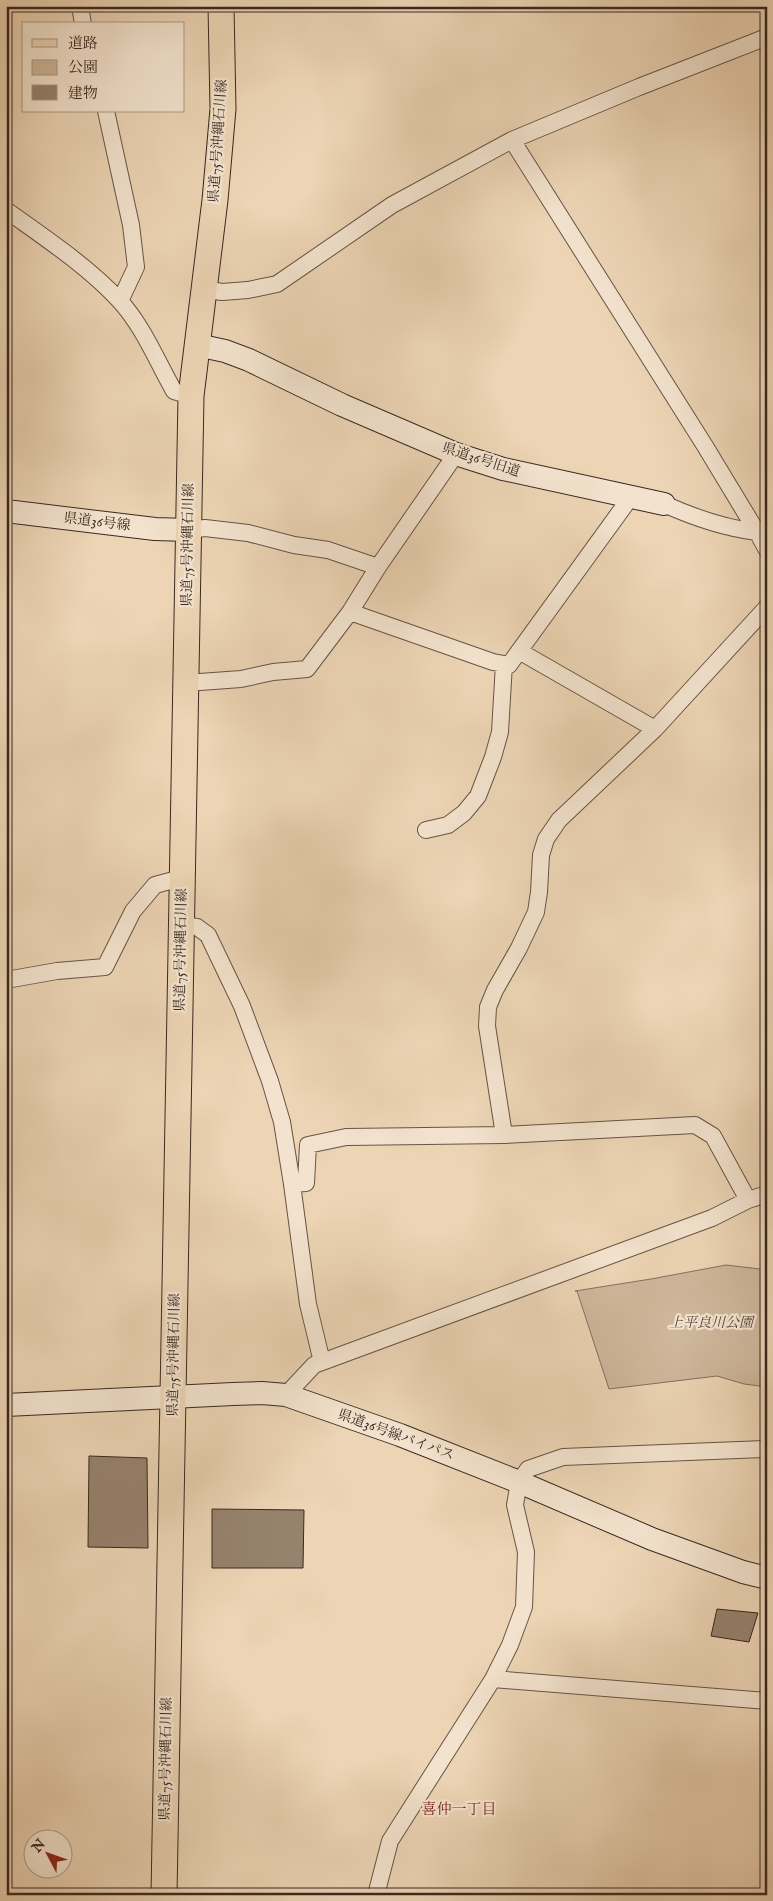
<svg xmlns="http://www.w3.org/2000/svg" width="773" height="1901" font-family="'IM FELL English','Noto Serif JP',serif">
<rect width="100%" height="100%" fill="#ecd4b4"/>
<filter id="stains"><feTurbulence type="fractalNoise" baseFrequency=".004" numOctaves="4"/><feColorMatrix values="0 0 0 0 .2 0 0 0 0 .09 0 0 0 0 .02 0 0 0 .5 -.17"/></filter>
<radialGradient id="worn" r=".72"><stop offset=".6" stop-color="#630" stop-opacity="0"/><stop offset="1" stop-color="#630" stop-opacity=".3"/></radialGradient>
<path fill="#ceb79b" stroke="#84705e" d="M726,1265l34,4 7,2v116l-23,-3 -27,-8 -108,13 -32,-98h-2l76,-12z"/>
<path fill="#96826d" stroke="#392920" d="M89,1456l58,2 1,90 -60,-1z
M212,1509l92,1 -1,58h-91z
M717,1609l41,4 -9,29 -38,-6z"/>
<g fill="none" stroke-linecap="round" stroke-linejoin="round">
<defs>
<path id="street" d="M80,6l3,18
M106,111l25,114 5,42 -16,34
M512,140l193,306 52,86 10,2
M6,210c39,28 80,55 113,90 24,26 38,61 55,91l17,5
M203,289l19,3 26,-2 29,-6 115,-79 120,-65 127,-53 128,-50
M664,504c31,14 60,24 93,28l10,18
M189,530l16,-2 43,5 46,12 34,5 50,17
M350,612l143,50 16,3 116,-160 2,-10
M519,651l136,78
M186,683l55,-4 32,-7 34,-3 43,-57 28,-45 78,-113
M426,830l22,-5 16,-12 14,-17 15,-39 7,-25 4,-68
M182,925l15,2 11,8 34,71 28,75 12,41 10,62 16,120 14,58
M6,980l51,-9 48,-4 28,-56 22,-26 26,-7
M504,1135l-17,-109 1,-19 7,-17 24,-42 17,-36 3,-20 2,-37 5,-16 13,-19 96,-91 112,-122
M292,1184l14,-1 2,-38 38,-8 158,-2 191,-10 18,11 35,64
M286,1395l28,-30 8,-3 390,-144 36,-18 19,-6
M493,1679l274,22
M376,1895l14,-54 103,-162 17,-34 14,-38 2,-55 -11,-47 4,-23 9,-13 35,-12 204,-8"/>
<path id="secondary" d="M197,345l28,6 24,9 93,45 114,49 47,15 161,35
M6,511l149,18 34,1
M6,1405l227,-11 29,-1 24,2 114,40 119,47 133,57 91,33 24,6"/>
<path id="primary" d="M164,1895l27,-1499 24,-196 8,-91 -2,-103"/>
</defs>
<use href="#street" stroke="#665445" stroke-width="18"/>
<use href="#secondary" stroke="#392920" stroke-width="24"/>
<use href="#primary" stroke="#392920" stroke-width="27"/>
<use href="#street" stroke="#f3e3ce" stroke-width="16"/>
<use href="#secondary" stroke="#f3e3ce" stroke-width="22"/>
<use href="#primary" stroke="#ecd4b4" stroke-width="25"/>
</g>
<g text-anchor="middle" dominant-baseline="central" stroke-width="4.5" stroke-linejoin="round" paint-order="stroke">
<g font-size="14" fill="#392920" stroke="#f3e3ce">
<text transform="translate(218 141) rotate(-86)">県道75号沖縄石川線</text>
<text transform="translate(481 460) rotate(18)">県道36号旧道</text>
<text transform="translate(97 522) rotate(7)">県道36号線</text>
<text transform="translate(188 545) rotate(-89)">県道75号沖縄石川線</text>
<text transform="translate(181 950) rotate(-89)">県道75号沖縄石川線</text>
<text transform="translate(174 1355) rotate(-89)">県道75号沖縄石川線</text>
<text transform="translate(396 1435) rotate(20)">県道36号線バイパス</text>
<text transform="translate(166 1759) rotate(-89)">県道75号沖縄石川線</text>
</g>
<g font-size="14" font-style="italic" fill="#574539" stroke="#f3e3ce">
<text x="711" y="1323">上平良川公園</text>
</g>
<g font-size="15" fill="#7a1f14" stroke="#f3e3ce">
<text x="459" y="1809">喜仲一丁目</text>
</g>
</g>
<rect width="773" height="1901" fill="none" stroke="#ecd4b4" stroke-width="25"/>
<rect x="8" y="8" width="758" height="1886" fill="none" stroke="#392920" stroke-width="2.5"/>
<rect x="12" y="12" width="748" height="1876" fill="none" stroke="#392920"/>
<rect x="22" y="22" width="162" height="90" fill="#f3e3ce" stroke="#a99988"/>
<rect x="32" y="39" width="25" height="8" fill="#ecd4b4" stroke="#a99988"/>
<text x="68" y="48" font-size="15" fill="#392920">道路</text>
<rect x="32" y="60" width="25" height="15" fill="#ceb79b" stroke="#a99988"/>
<text x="68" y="72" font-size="15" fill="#392920">公園</text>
<rect x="32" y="85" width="25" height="15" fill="#96826d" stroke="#a99988"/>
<text x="68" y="98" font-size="15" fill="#392920">建物</text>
<g transform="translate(48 1854) rotate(311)"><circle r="24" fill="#f3e3ce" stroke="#a99988"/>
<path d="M0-4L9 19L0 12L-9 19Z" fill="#8f2418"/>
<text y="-8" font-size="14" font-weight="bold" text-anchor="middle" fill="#392920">N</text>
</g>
<rect width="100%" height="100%" filter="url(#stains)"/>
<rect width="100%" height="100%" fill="url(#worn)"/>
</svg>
